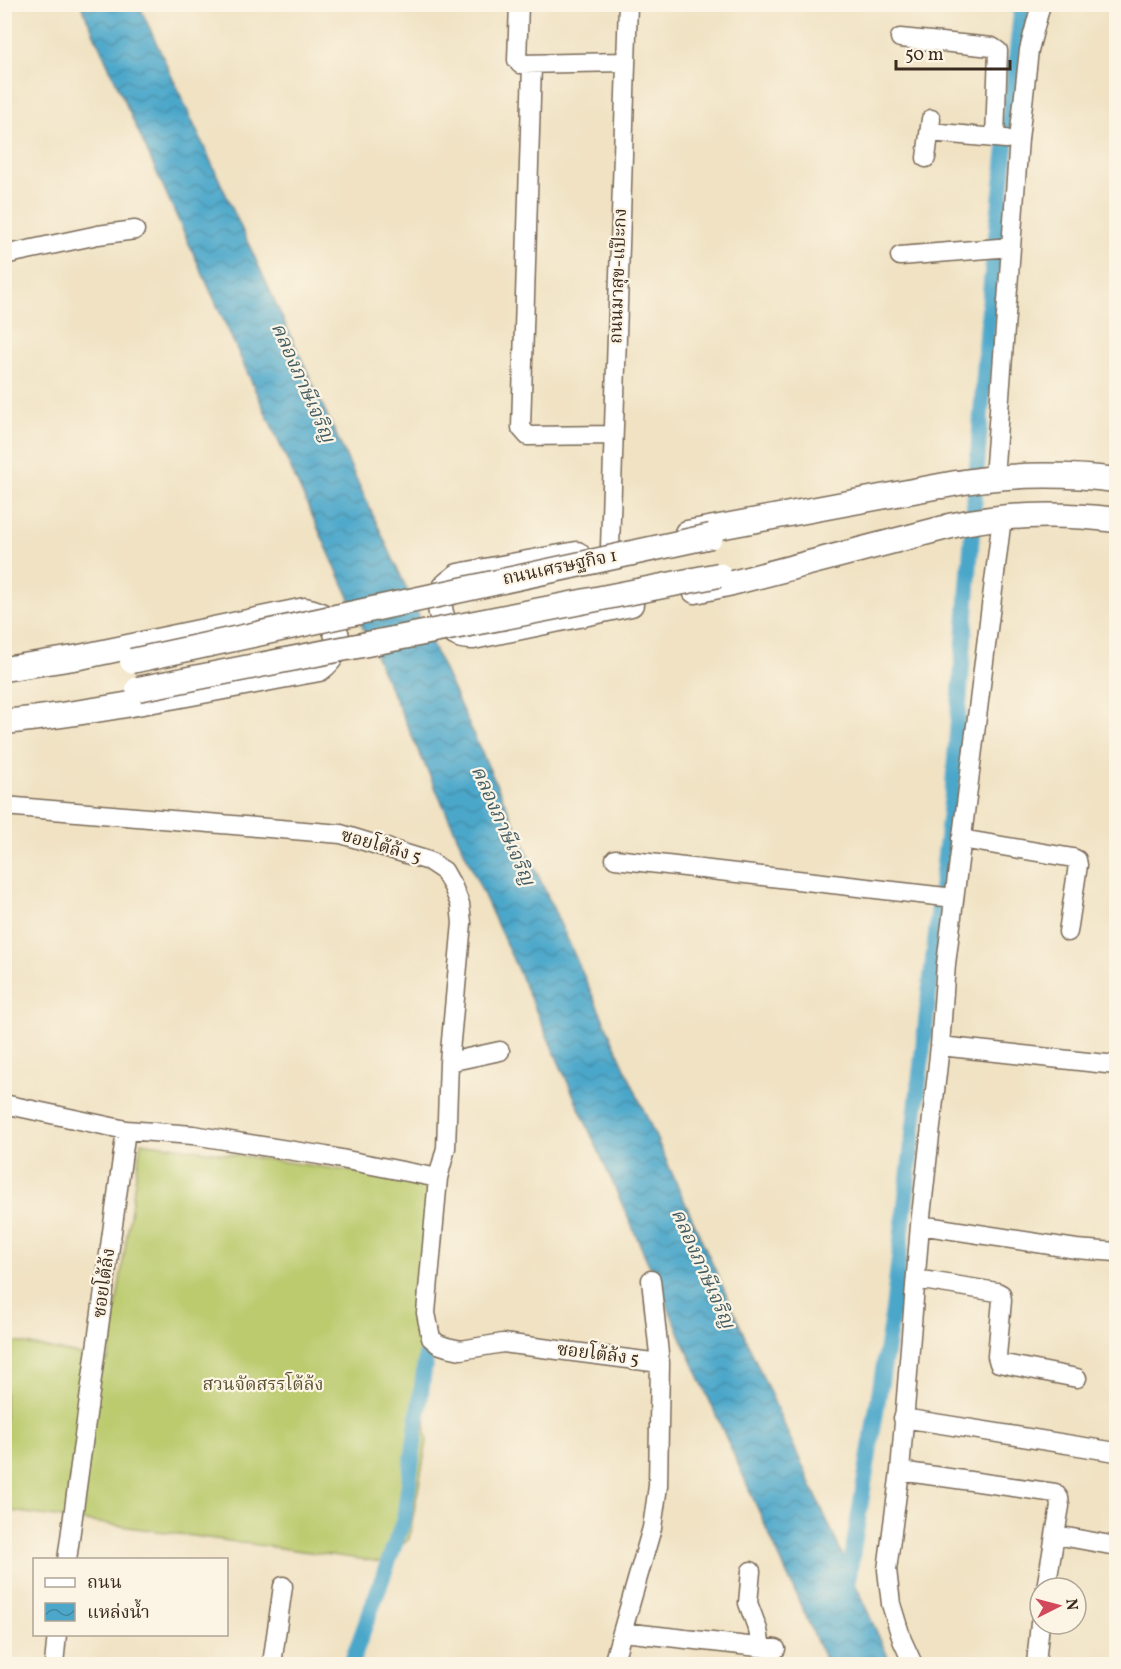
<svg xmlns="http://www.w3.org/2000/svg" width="1121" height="1669" font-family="Vollkorn,'Noto Serif Thai',serif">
<defs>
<pattern id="water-waves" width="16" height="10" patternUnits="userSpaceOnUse" patternTransform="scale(1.5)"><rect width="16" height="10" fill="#4ca7ca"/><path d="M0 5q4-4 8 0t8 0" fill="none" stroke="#4088a3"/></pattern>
</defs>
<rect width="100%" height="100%" fill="#fcf5e5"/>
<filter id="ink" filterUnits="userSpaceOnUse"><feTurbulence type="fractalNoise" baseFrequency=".0167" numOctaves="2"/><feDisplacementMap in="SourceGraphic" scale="12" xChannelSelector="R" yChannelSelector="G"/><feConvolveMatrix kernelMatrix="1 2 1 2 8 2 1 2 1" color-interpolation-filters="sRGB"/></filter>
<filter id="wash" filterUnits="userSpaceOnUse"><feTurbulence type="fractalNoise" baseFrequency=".008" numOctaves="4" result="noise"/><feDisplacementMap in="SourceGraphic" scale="24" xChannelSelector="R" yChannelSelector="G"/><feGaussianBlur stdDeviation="1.35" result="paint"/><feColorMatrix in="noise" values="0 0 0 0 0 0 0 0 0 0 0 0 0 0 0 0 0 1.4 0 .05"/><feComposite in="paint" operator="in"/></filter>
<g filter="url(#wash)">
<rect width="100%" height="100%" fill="#f0e2c3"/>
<path fill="#bbcb6e" stroke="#7b7a46" stroke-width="1.5" d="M141,1142l288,40 -10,179 8,80 -18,98 -28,23 -376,-52v-170l103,20z"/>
<path fill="url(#water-waves)" stroke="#446874" stroke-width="1.5" d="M81,5h58l431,940 321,719h-64l-311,-698z"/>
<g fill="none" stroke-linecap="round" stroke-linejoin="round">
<path stroke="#4ca7ca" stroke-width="16" d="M846,1592l47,-282 60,-525 38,-503 31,-278
M351,1664l53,-145 22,-164"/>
</g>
</g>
<g filter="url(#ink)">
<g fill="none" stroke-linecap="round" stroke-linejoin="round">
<defs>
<path id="minor" d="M519,4l-2,56 3,4 106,-2
M900,38l92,9 6,4 -3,87
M532,65l-11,363 7,8 85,-1
M930,132l76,7
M926,158l5,-39
M4,255l94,-20 37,-5
M900,256l111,-9
M994,478l25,-339 10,-89 12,-46
M610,547l18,-543
M4,806l337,28 88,27 15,10 9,16 7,17 2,19 -13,139 -3,86 -8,30 -12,135 5,25 7,6 9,3 14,3 42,-7 157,20 -2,123 -6,42 -39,136
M961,839l112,19 4,2 1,5 -10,67
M615,859l339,39
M940,1046l176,19
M449,1062l51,-11
M4,1104l122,26 67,5 133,21 112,22
M920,1225l156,24 40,3
M916,1279l81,13 4,2 1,6 -5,56 2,7 78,15
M651,1280l9,83
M903,1418l213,34
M900,1471l155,22 4,5 1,8 -14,82
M1056,1535l60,11
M67,1560l59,-430
M751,1571l-3,32 10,27 3,17
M623,1632l153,17
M54,1664l3,-30
M272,1664l11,-78
M913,1664l-11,-24 -11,-36 -4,-34 13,-99 20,-246 20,-179 6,-82 56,-446
M1036,1664l4,-41"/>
<path id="secondary" d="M942,486c58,-12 117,-13 174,-6
M949,526c55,-12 112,-13 167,-6
M687,533l269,-50
M577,554l-119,22c-3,3 -8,6 -11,9 -14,15 -6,43 12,50 4,2 10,2 14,2l158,-33
M695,591l37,-8 231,-60
M4,669l76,-12 225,-47c36,6 43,38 14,59 -104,19 -209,42 -315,53"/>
</defs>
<use href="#minor" stroke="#7a6a58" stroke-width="21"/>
<use href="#secondary" stroke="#7a6a58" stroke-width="27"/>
<use href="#minor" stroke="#fff" stroke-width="18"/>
<use href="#secondary" stroke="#fff" stroke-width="24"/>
<defs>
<path id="secondary-bridge" d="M132,661l579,-125
M138,689l581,-114"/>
</defs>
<use href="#secondary-bridge" stroke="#7a6a58" stroke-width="27" stroke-linecap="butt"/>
<use href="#secondary-bridge" stroke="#fff" stroke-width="24"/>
</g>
</g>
<g text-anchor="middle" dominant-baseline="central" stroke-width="4.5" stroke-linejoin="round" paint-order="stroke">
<g font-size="18" fill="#3b2a1e" stroke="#fcf5e5">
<text transform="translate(619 276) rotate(-88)">ถนนมาสุข-แป๊ะกง</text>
<text transform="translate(560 568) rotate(-12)">ถนนเศรษฐกิจ 1</text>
<text transform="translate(381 847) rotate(16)">ซอยโต้ล้ง 5</text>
<text transform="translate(105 1283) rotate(-82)">ซอยโต้ล้ง</text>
<text transform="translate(598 1355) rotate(7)">ซอยโต้ล้ง 5</text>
</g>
<g font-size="18" fill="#5b5232" stroke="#fcf5e5">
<text x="263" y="1385">สวนจัดสรรโต้ล้ง</text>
</g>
<g font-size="20" font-style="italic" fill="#425c63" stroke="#fcf5e5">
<text transform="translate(302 383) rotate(66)">คลองภาษีเจริญ</text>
<text transform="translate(502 826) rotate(66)">คลองภาษีเจริญ</text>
<text transform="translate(702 1269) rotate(66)">คลองภาษีเจริญ</text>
</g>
</g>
<rect width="1121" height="1669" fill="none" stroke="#fcf5e5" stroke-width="24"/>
<rect x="33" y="1558" width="195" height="78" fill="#fcf5e5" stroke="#afa495" stroke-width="1.5"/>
<rect x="45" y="1578" width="30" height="9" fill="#ffffff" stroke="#afa495" stroke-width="1.5"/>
<text x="87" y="1588" font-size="18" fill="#3b2a1e">ถนน</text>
<rect x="45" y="1603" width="30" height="18" fill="url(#water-waves)" stroke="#afa495" stroke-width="1.5"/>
<text x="87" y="1618" font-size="18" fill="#3b2a1e">แหล่งน้ำ</text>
<g transform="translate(1058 1606) rotate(84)"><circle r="28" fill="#fcf5e5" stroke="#afa495" stroke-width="1.5"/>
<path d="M0-4.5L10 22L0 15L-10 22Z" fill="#d1495b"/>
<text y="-9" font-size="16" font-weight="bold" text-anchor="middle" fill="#3b2a1e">N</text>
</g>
<path d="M896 60v9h114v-9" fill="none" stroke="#3b2a1e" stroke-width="3"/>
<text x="905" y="60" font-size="18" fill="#3b2a1e" stroke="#fcf5e5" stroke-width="4.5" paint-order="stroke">50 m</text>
</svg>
